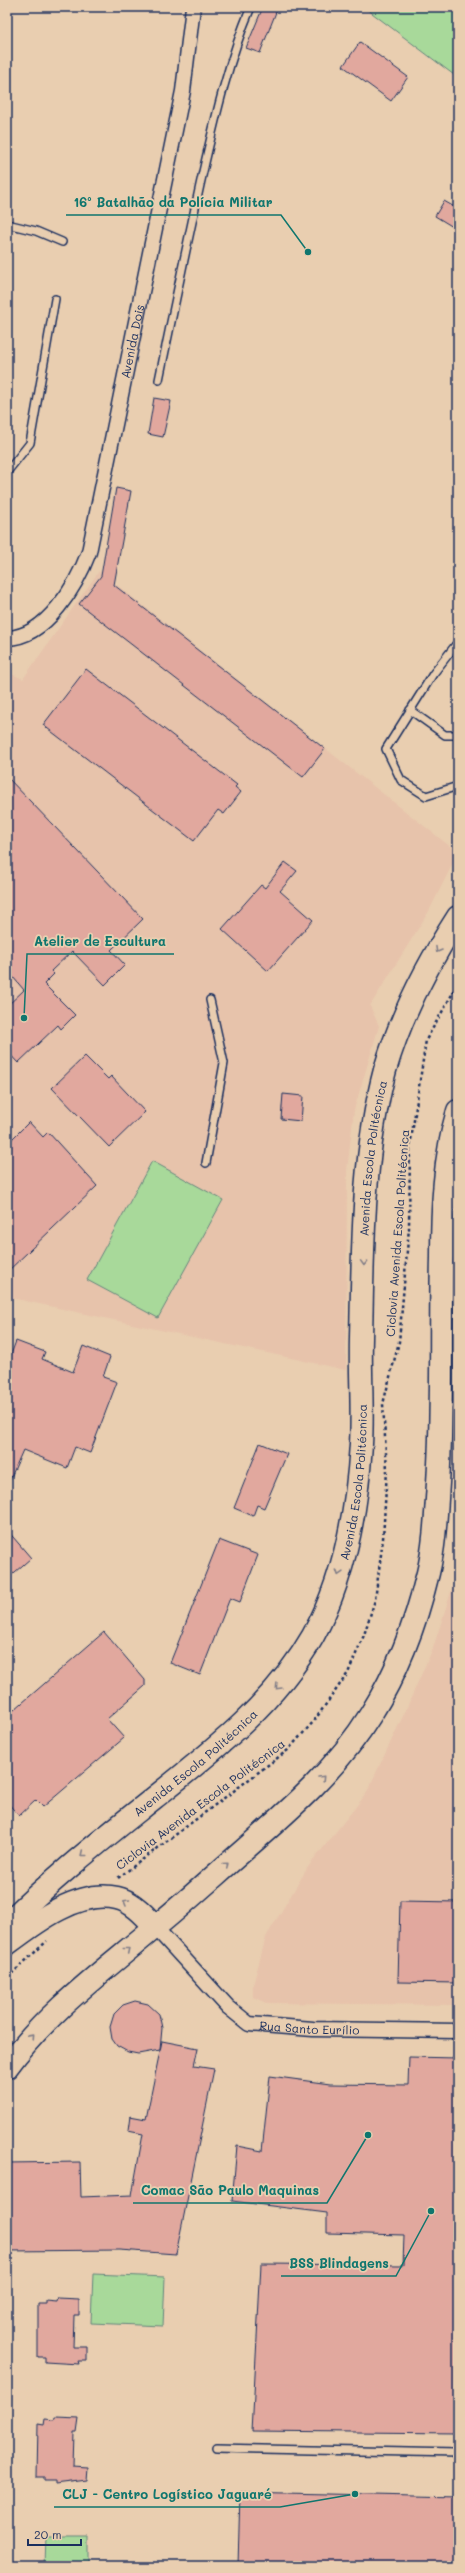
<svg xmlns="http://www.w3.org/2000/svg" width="465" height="2573" font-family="Mali,sans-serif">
<rect width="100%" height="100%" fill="#e9ceb0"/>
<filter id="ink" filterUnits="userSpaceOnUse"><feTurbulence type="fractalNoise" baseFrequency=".025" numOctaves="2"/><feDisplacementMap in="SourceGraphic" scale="8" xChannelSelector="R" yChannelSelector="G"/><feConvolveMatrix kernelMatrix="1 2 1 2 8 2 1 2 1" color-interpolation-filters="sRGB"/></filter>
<g filter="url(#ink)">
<path fill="#e7c3ab" d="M99,571l357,280 -3,12 -24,48 -59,95 9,20 -25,84 -7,61 -1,199 -339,-73v-625l16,7z
M458,1570v435l-192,-2 -13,-6v-12l13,-48 42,-70 58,-73 38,-80 29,-66z"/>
<path fill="#a8d99a" stroke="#62847c" d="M364,7h94v71z
M152,1161l71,39 -65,118 -71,-38z
M93,2274l72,3 -2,49 -72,-3z
M46,2536h43v30h-44z"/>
<path fill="#e1a89e" stroke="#1b2f5e" d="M263,7h15l-18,46 -14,-5z
M360,42l48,35 -17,24 -48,-35z
M444,201l14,8v21l-23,-14z
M154,398l17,3 -8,36 -15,-3z
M116,488l15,3 -17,94 211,164 -22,28 -224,-173 22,-28z
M86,669l151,116 -2,2 6,5 -17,22 -6,-4 -24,31 -151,-116z
M7,777l136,142 -32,31 14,15 -20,20 -33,-34 -21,20 3,3 -10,10 31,31 -14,14 -3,-4 -40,38 -11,-12v-45l17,-16 -17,-20z
M285,862l12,9 -17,20 33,29 -45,51 -46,-42 39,-44 4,3z
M85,1056l23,23 3,-3 34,36 -36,35 -57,-59z
M283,1094l20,2 -2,25 -20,-2z
M29,1122l14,15 5,-5 49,54 -90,86v-128z
M16,1341l29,11 -3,7 31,13 10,-26 27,11 -7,20 14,5 -27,71 -15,-6 -8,21 -44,-18 -15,34 -1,-119z
M260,1443l27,11 -23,54 -7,-3 -4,11 -19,-8z
M7,1530l24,28 -24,21z
M219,1540l39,15 -18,47 -10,-4 -30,77 -30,-12z
M104,1632l41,48v6l-38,33 17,19 -81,69 -7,-7 -17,16 -12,-14v-86z
M400,1901l58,1v81l-60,-1z
M135,2001l13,3 11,10 3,14 -2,22 -22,4 -10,-2 -11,-6 -5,-7 -2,-12 4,-13 9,-9z
M162,2041l36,7 -4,18 20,3 -38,185 -57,-4 -112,1v-88l73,-1 1,35 51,-2 11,-61 -15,-3 2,-15 16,3z
M409,2057l49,1v375l-206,-2 9,-167 142,1 1,-30 -77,-2v-20l-95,-12 5,-55 25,5 8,-75 60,8 78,1z
M58,2298l21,1v16h-5l-1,32h14v14h-9l1,3 -34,-2v-5h-7v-53h8v-3l11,1z
M56,2417l23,1 -2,14h-3l-1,34 15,1 -1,13 -32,4v-3h-11v-4h-7l1,-53 6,1 1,-6 10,1z
M240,2492l218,5v69h-220z"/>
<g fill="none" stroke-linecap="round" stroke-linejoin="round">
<defs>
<path id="service" d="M7,224l29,7 26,11
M159,380c14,-68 28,-136 43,-204 13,-57 26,-115 49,-169
M7,472l23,-29 25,-144
M458,642l-25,32 -47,75 15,31 25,16 32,-10
M410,710l35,25h13
M206,1163l18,-100 -14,-63
M217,2448l241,5"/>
<g id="minor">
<path id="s1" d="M7,638c40,-1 70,-54 82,-86l94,-461 10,-84"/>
<path id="s2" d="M155,1927l73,80 21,17 64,5 145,2"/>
</g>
<g id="trunk">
<path id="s3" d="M7,1924c46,-46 96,-85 147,-126 59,-47 121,-95 159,-162 32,-58 44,-126 48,-192 2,-35 -1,-71 0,-106 2,-88 1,-182 24,-268 15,-52 44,-108 73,-153"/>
<path d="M7,1944c29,-22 72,-55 110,-46 14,3 29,18 38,29"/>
<path d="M7,2067c42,-57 94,-94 147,-139 31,-25 60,-52 90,-78 47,-41 94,-82 127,-136 27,-43 45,-91 57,-141 7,-29 8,-60 10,-90 5,-75 2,-151 4,-226 0,-49 2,-99 16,-146"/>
</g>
</defs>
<use href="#service" stroke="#1b2f5e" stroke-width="10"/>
<use href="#minor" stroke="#1b2f5e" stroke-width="17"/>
<use href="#trunk" stroke="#1b2f5e" stroke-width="25"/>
<path stroke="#1b2f5e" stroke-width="2.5" stroke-dasharray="3 3" stroke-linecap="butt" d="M118,1878l170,-128 26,-29 34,-48 16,-38 11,-35 8,-61 4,-69 -4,-66 16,-62 10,-114 1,-81 16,-107 32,-56
M7,1978l40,-37"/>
<use href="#service" stroke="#e9ceb0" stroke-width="7"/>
<use href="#minor" stroke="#e9ceb0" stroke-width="14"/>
<use href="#trunk" stroke="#e9ceb0" stroke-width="22"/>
</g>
<defs><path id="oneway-chevron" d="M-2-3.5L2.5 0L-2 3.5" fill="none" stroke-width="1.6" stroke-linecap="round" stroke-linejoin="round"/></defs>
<g stroke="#827e87">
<use href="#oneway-chevron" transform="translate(438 950) rotate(120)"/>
<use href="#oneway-chevron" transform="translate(364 1263) rotate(92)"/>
<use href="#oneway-chevron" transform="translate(339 1573) rotate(108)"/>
<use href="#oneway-chevron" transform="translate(278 1687) rotate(134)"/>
<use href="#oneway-chevron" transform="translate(322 1778) rotate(-47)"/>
<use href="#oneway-chevron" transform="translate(83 1854) rotate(141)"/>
<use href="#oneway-chevron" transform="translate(226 1865) rotate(-41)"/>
<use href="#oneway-chevron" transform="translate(126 1902) rotate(-150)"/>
<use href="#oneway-chevron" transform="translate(127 1950) rotate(-39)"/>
<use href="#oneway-chevron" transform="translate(31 2036) rotate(-48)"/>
</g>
</g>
<g text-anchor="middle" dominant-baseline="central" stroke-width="3.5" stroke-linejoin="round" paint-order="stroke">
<g font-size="12" fill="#1b2f5e" stroke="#e9ceb0">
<text stroke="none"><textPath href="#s1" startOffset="340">Avenida Dois</textPath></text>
<text stroke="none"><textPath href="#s3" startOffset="908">Avenida Escola Politécnica</textPath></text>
<text transform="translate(397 1233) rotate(-86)">Ciclovia Avenida Escola Politécnica</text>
<text stroke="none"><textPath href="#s3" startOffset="583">Avenida Escola Politécnica</textPath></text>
<text stroke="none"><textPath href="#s3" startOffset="248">Avenida Escola Politécnica</textPath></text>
<text transform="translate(200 1804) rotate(-37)">Ciclovia Avenida Escola Politécnica</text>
<text stroke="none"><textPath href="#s2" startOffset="196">Rua Santo Eurílio</textPath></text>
</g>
</g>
<path fill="none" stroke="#0f766e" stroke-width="1.5" d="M308 252L281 215H66M24 1018L27 954H174M368 2135L327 2203H133M431 2211L396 2276H281M355 2494L280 2507H54"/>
<g fill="#0f766e" stroke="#e9ceb0" stroke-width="1.5">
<circle cx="308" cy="252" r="4"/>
<circle cx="24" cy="1018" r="4"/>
<circle cx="368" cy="2135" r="4"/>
<circle cx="431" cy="2211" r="4"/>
<circle cx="355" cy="2494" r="4"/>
</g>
<g font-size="13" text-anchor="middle" font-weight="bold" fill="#0f766e" stroke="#e9ceb0" stroke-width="3.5" stroke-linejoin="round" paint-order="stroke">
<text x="173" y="207">16º Batalhão da Polícia Militar</text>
<text x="100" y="946">Atelier de Escultura</text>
<text x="230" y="2195">Comac São Paulo Maquinas</text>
<text x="339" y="2268">BSS Blindagens</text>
<text x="167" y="2499">CLJ - Centro Logístico Jaguaré</text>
</g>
<rect width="465" height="2573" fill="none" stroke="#e9ceb0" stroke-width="24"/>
<rect x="12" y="12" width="441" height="2549" fill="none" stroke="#1b2f5e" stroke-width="1.5" filter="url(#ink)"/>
<path d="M28 2539v6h53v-6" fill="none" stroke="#1b2f5e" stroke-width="2"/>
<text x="34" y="2539" font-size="12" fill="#1b2f5e" stroke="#e9ceb0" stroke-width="3" paint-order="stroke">20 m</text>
</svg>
